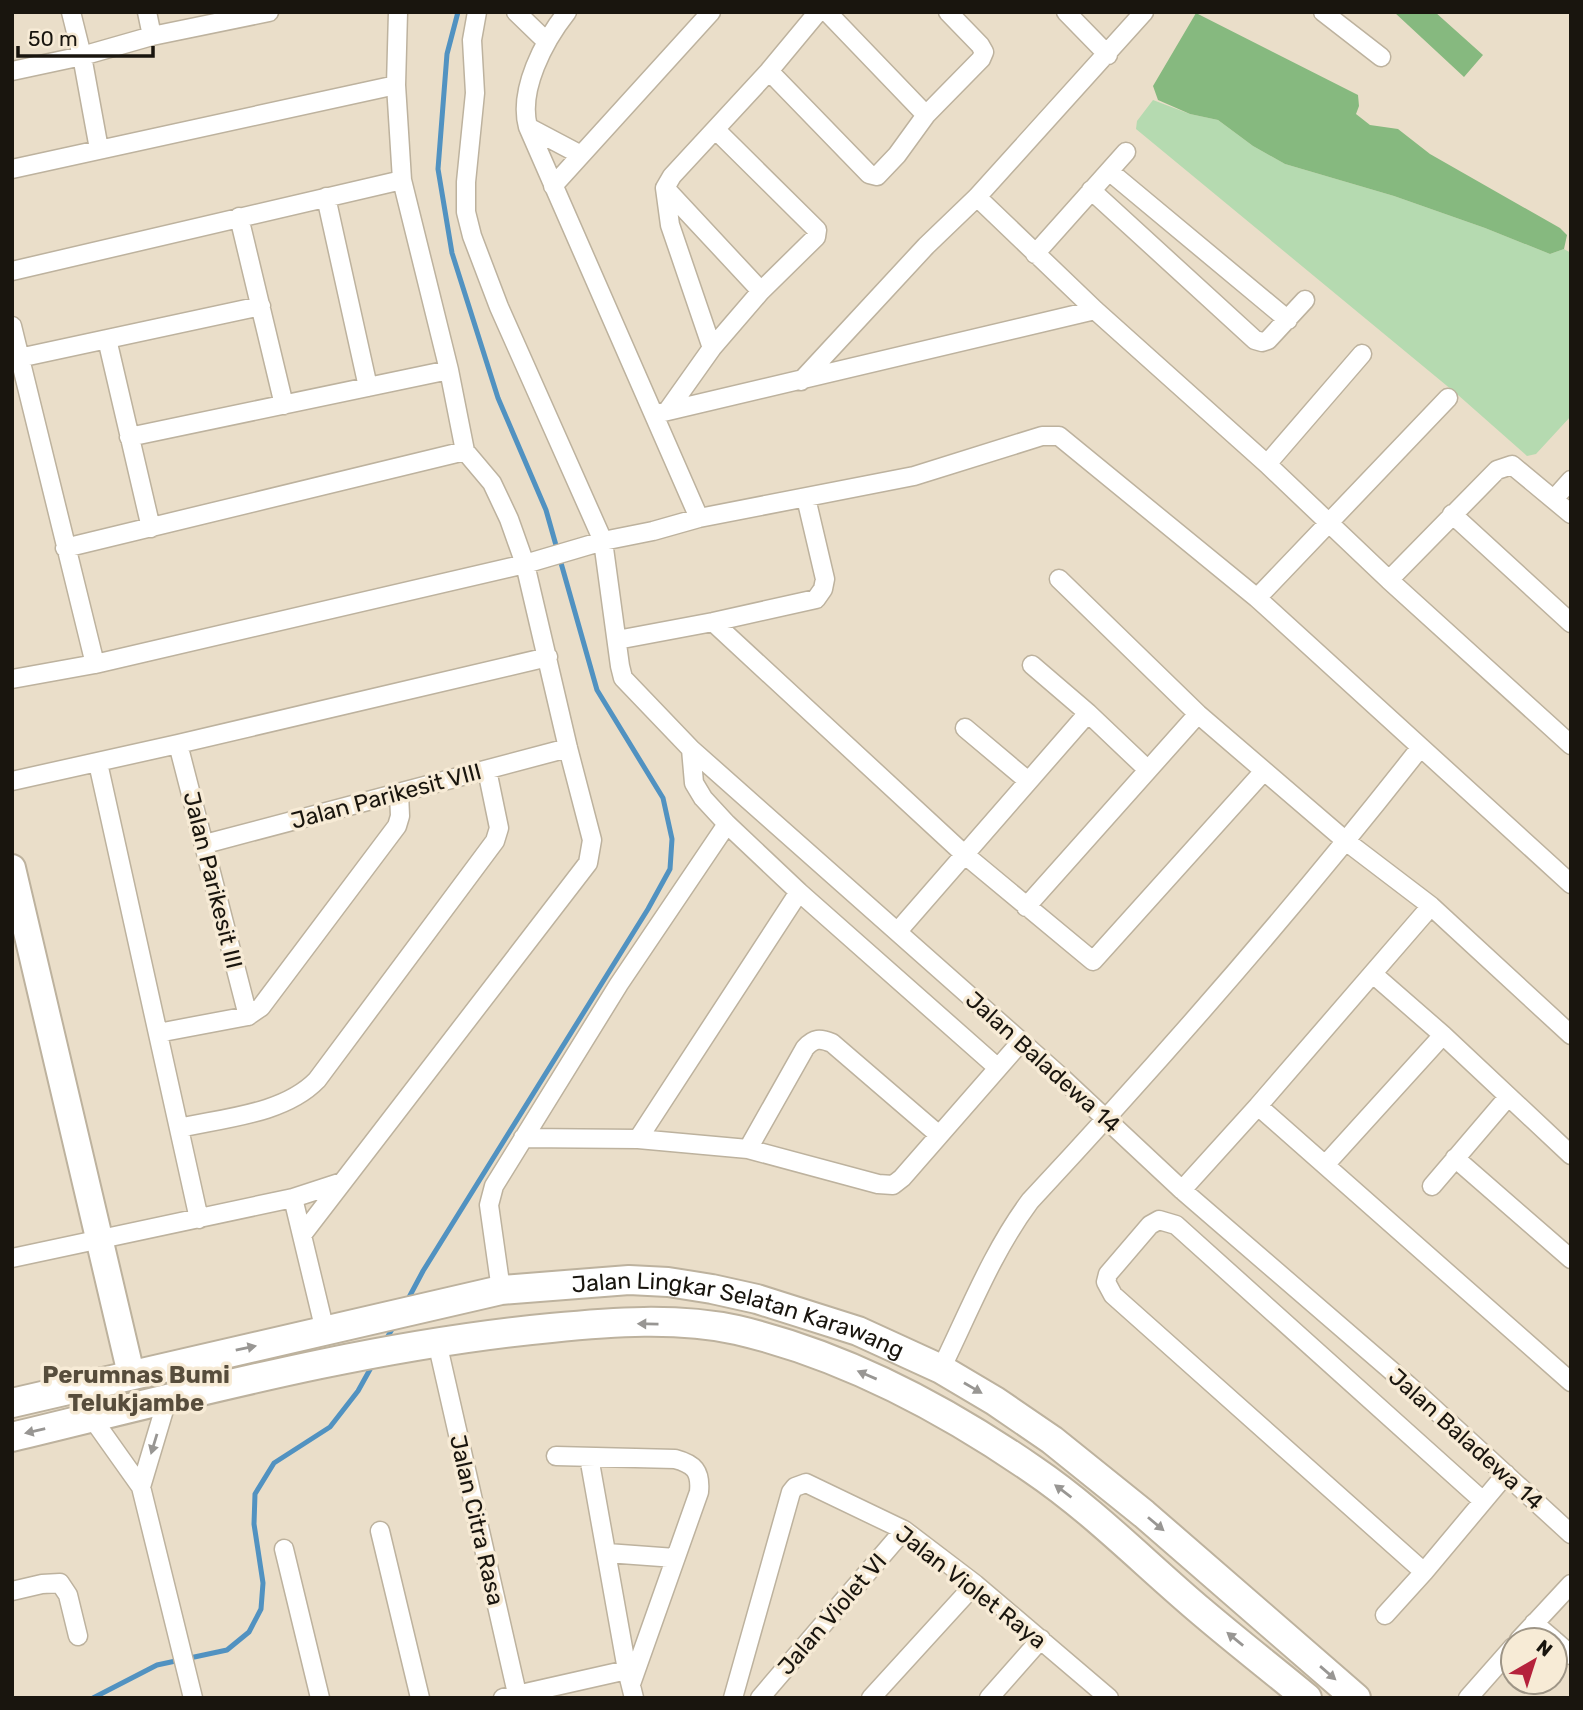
<svg xmlns="http://www.w3.org/2000/svg" width="1583" height="1710" font-family="Rubik,sans-serif">
<rect width="100%" height="100%" fill="#eadec9"/>
<path fill="#b5dab0" d="M1153,100l37,14 28,6 35,26 32,18 109,32 91,32 65,26 14,-5 7,4v163l-35,38 -9,2 -69,-61 -322,-266 1,-8z"/>
<path fill="#86b97f" d="M1394,12h41l48,43 -19,22z
M1196,13l162,82 1,11 -3,8 14,11 28,4 32,25 130,74 7,7 -3,14 -14,5 -65,-26 -91,-32 -109,-32 -32,-18 -35,-26 -28,-6 -32,-14 -5,-14z"/>
<g fill="none" stroke-linecap="round" stroke-linejoin="round">
<path stroke="#5192c1" stroke-width="5" d="M406,1303l17,-32 225,-362 22,-40 2,-30 -9,-41 -66,-108 -51,-180 -48,-112 -46,-145 -14,-84 9,-115 11,-42
M384,1343l11,-19
M93,1698l64,-33 70,-15 22,-18 12,-23 2,-26 -9,-59 1,-30 19,-31 56,-36 28,-36 15,-27"/>
<defs>
<path id="street" d="M71,12l11,44 17,93
M147,12l5,24
M477,12l-5,28 3,53 -9,89v30l6,24 27,71 104,234 17,125 3,12 68,71 369,327 122,114 226,195 163,149
M516,12l31,30
M567,12c-23,29 -49,78 -39,115l53,28
M827,12l99,103 55,-56 3,-7 -4,-7 -32,-33
M1066,12l42,43
M1323,12l58,45
M12,71l70,-15 70,-20 117,-24
M769,71l100,103 8,2 20,-21 29,-40
M528,127l171,391
M12,169l384,-84
M1109,171l179,149
M553,186l158,-174
M665,188l96,103
M1091,190l164,150 7,2 6,-2 37,-40
M326,197l42,190
M977,197l118,113 172,154 122,116 182,165
M239,217l45,188
M1035,254l91,-102
M12,271l390,-91
M12,326l83,338
M107,339l44,189
M712,348l-42,-123 -5,-37 7,-12 97,-105 49,-59
M19,358l242,-52
M801,381l125,-135 51,-49 167,-185
M668,410l44,-62 49,-57 55,-54 1,-7 -101,-100
M655,414l440,-104
M129,437l320,-67
M1267,464l95,-110
M1554,499l17,-19
M1452,514l119,109
M65,548l400,-97
M1059,579l139,135 149,128 84,64 140,129
M1389,580l108,-110 15,-5 59,49
M1257,598l191,-200
M713,622l251,232 129,107 171,-190
M617,640l96,-18 103,-23 7,-10 2,-10 -19,-81
M1032,665l56,48 59,56
M12,679l83,-15 430,-100 78,-23 50,-10 46,-13 215,-42 128,-40h17l198,162 314,286
M965,728l63,53
M178,744l70,272
M691,749l3,34 9,15 24,26 72,68 199,176
M98,763l101,456
M12,781l166,-37 370,-87
M205,844l363,-96
M1026,907l172,-193
M898,931l190,-218
M1373,974l70,61 128,120
M158,1033l90,-17 13,-9 136,-181 3,-10 -1,-23
M1258,1106l313,276
M179,1128c45,-10 105,-14 138,-48l178,-239 4,-13 -12,-58
M523,1138l115,1 110,10 130,35 15,1 9,-7 118,-135
M638,1139l161,-247
M748,1149l57,-101c9,-10 15,-10 27,-5l107,92
M1455,1158l116,101
M1325,1165l118,-130
M1432,1186l76,-89
M1182,1190l76,-84 173,-200
M293,1198l32,133
M302,1235l286,-372 4,-23 -24,-92 -43,-184 -16,-45 -17,-36 -27,-32 -16,-81 -47,-190 -6,-95 2,-73
M12,1258l281,-60 49,-16
M501,1290l-12,-85 5,-19 125,-202 108,-160
M437,1342l81,356
M941,1369c28,-57 51,-117 89,-168 136,-146 267,-296 390,-453
M92,1418l49,69 52,211
M556,1456l119,3c19,5 26,12 24,33l-68,192
M589,1457l38,213 7,28
M141,1487l26,-87
M380,1531l40,167
M284,1549l36,149
M607,1553l68,5
M1424,1572l-311,-277 -7,-13 2,-8 42,-49 9,-5 17,5 307,276
M12,1591l30,-7 18,-1 8,12 10,41
M1385,1615l39,-43 82,-98
M1534,1623l20,17
M1519,1640l52,-56
M1555,1641l16,14
M503,1698l124,-28
M733,1698l58,-206 4,-5 11,-4 98,47 71,54 134,114
M760,1698l144,-168
M871,1698l104,-114
M989,1698l52,-59
M1468,1698l45,-51"/>
<path id="secondary" d="M12,868l119,506"/>
<g id="primary">
<path id="s1" d="M12,1403l489,-113 128,-10 39,2 44,7 45,10 101,32 83,38 54,32 57,39 92,74 212,184"/>
<path d="M12,1437c178,-43 357,-92 539,-109 60,-6 126,-11 186,2 107,25 205,77 295,139 62,42 113,95 170,143 34,29 70,57 105,86"/>
</g>
</defs>
<use href="#street" stroke="#bdb29e" stroke-width="21"/>
<use href="#secondary" stroke="#bdb29e" stroke-width="30"/>
<use href="#primary" stroke="#bdb29e" stroke-width="32"/>
<use href="#street" stroke="#fff" stroke-width="18"/>
<use href="#secondary" stroke="#fff" stroke-width="26"/>
<use href="#primary" stroke="#fff" stroke-width="28"/>
</g>
<defs><path id="oneway-solid" d="M-6-.8H1V-3.2L6.5 0L1 3.2V.8H-6Z" transform="scale(1.75)"/></defs>
<g fill="#989693">
<use href="#oneway-solid" transform="translate(648 1324) rotate(-179)"/>
<use href="#oneway-solid" transform="translate(246 1348) rotate(-12)"/>
<use href="#oneway-solid" transform="translate(867 1375) rotate(-157)"/>
<use href="#oneway-solid" transform="translate(973 1388) rotate(30)"/>
<use href="#oneway-solid" transform="translate(35 1431) rotate(167)"/>
<use href="#oneway-solid" transform="translate(154 1444) rotate(107)"/>
<use href="#oneway-solid" transform="translate(1063 1491) rotate(-143)"/>
<use href="#oneway-solid" transform="translate(1156 1524) rotate(40)"/>
<use href="#oneway-solid" transform="translate(1235 1639) rotate(-141)"/>
<use href="#oneway-solid" transform="translate(1328 1673) rotate(41)"/>
</g>
<g text-anchor="middle" dominant-baseline="central" stroke-width="7" stroke-linejoin="round" paint-order="stroke">
<g font-size="23" fill="#19150e" stroke="#f7ebd6">
<text transform="translate(386 796) rotate(-15)">Jalan Parikesit VIII</text>
<text transform="translate(213 880) rotate(76)">Jalan Parikesit III</text>
<text transform="translate(1043 1062) rotate(42)">Jalan Baladewa 14</text>
<text stroke="none"><textPath href="#s1" startOffset="744">Jalan Lingkar Selatan Karawang</textPath></text>
<text transform="translate(1466 1439) rotate(42)">Jalan Baladewa 14</text>
<text transform="translate(477 1520) rotate(77)">Jalan Citra Rasa</text>
<text transform="translate(971 1587) rotate(38)">Jalan Violet Raya</text>
<text transform="translate(832 1614) rotate(-49)">Jalan Violet VI</text>
</g>
<g font-size="24" font-weight="bold" fill="#574d3c" stroke="#f7ebd6">
<text x="136" y="1375">Perumnas Bumi<tspan x="136" dy="28">Telukjambe</tspan></text>
</g>
</g>
<rect width="1583" height="1710" fill="none" stroke="#19150e" stroke-width="28"/>
<g transform="translate(1534 1661) rotate(39)"><circle r="33" fill="#f7ebd6" stroke="#9e9586" stroke-width="2"/>
<path d="M0-5L12 26L0 18L-12 26Z" fill="#b5223c"/>
<text y="-10" font-size="19" font-weight="bold" text-anchor="middle" fill="#19150e">N</text>
</g>
<path d="M18 46v10h135v-10" fill="none" stroke="#19150e" stroke-width="3.5"/>
<text x="28" y="46" font-size="21" fill="#19150e" stroke="#f7ebd6" stroke-width="5" paint-order="stroke">50 m</text>
</svg>
